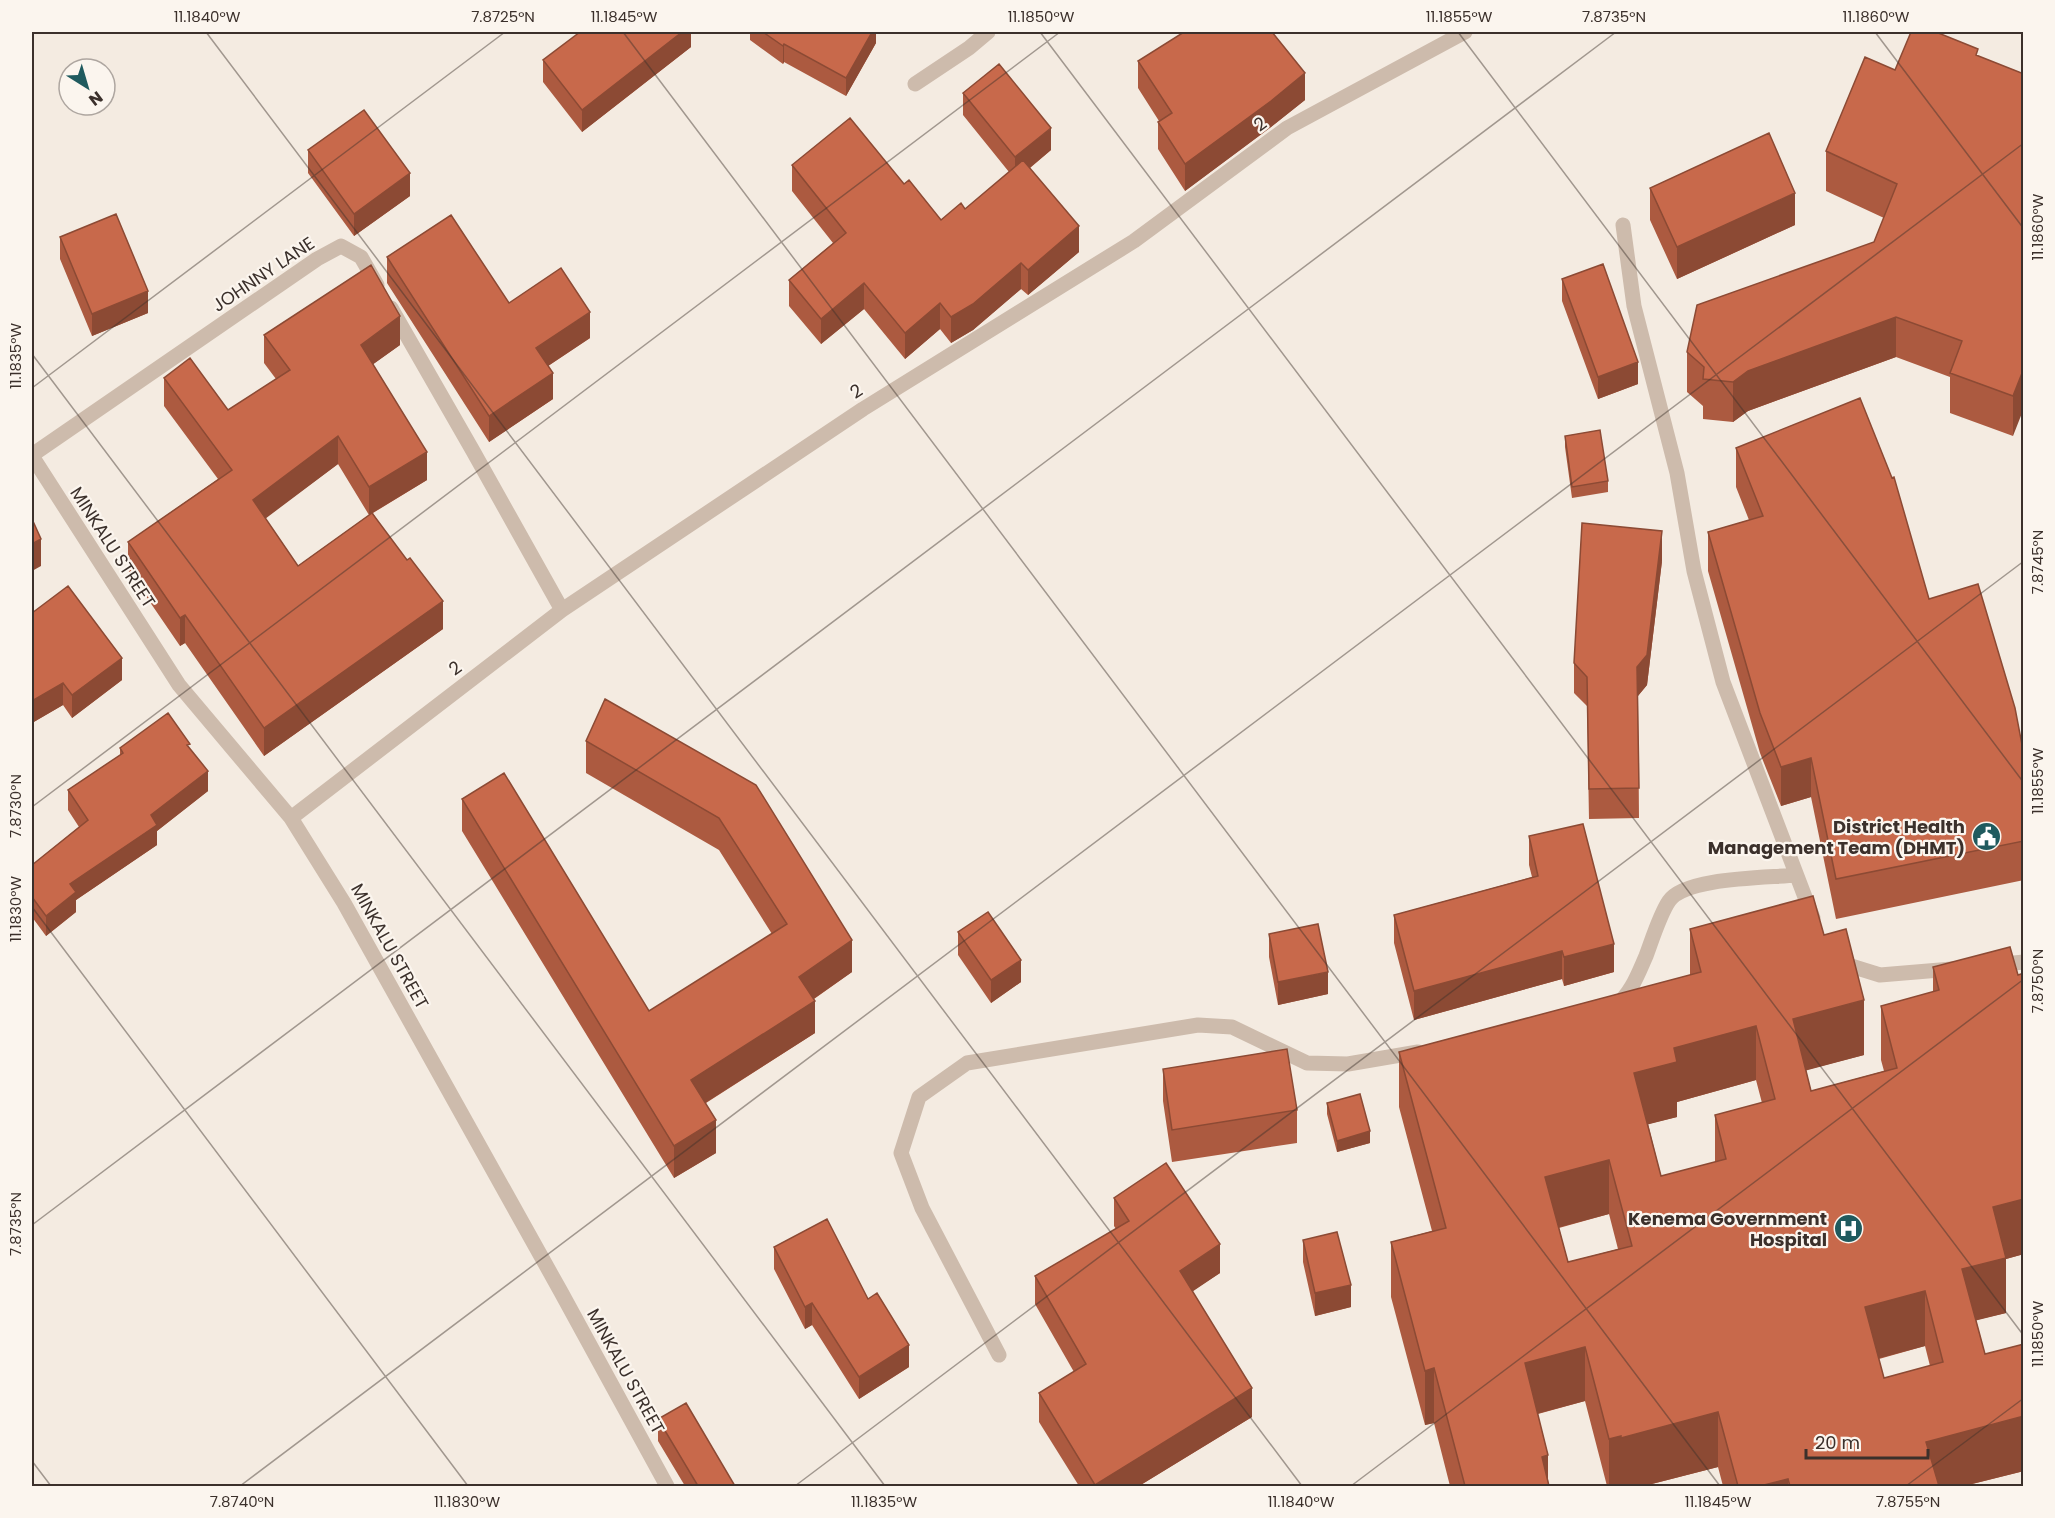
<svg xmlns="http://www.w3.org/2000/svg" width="2055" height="1518" font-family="Poppins,sans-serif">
<rect width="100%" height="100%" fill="#f4ebe1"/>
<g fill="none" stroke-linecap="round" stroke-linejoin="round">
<path stroke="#cdbbac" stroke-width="15" d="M915,84l54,-36 19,-16
M1623,225l11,81 43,167 17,98 29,111 90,236
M391,308l82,143 89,159
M32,455l285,-196 24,-13 20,11 16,28
M32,456l147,229 112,133 53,85 217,389 106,194
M291,818l271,-208 301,-201 271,-168 153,-113 178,-96
M1838,959l13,7 29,9 72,-6
M1994,965l30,-3
M1615,1006c16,-12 23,-32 31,-50 6,-16 14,-42 23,-55 16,-24 99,-23 127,-26
M999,1355l-77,-147 -21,-55 18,-56 48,-34 231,-38 34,2 75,36 41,1 70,-12"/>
</g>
<path fill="#ac5a40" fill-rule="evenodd" d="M691,32v15l-109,85 -39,-50v-22z
M750,32h126v11l-30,53 -62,-34 -1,2 -33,-24z
M1978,56l46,18 -11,362 -63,-23v-36l-54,-20 -148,54 -15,11 -30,-3v-13l-16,-14v-40l187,-110 10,-24 -58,-27v-40l69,-81z
M1138,61l167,39 -34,27 -86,64 -27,-42v-27l1,-1 -21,-33z
M963,93l88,57 -21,18 49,84 -51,43 -7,-6 -48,41 -22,13 -11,-14 -35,30 -41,-50 -43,35 -32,-38v-26l44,-37 -41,-52v-26l112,19 37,36 24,-11 44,-37 -46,-57z
M308,150l102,46 -56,40 -46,-63z
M1650,188l145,37 -118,54 -27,-59z
M60,237l88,76 -56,23 -32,-77z
M387,257l122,46 81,35 -42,28 5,33 -64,43 -102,-159z
M1562,279l76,105 -40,15 -36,-98z
M264,335l136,10 -27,19 54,116 -54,33 70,116 -179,127 -79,-113 -5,3 -52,-76v-28l90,-63 -54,-73v-28l64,32 48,-31 -12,-16zM338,464l31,51 -71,51 -33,-48z
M1565,436l43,45v11l-36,6 -7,-51z
M1736,448l193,151 95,156v125l-188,39 -25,-122 -30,9 -21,-53 -52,-182v-39l41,-12 -13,-33z
M1662,561l-15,124 -9,11 1,122 -50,1 -2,-113 -13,-13v-30z
M32,613l90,67 -50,38 -9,-13 -31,18z
M586,741l170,44 96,187 -38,27 1,34 -109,70 10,50 -42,25 -212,-347v-32l187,212 123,-77 -53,-84 -133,-77z
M120,748l70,1 18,42 -51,40v14l-81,55v12l-30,24 -14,-19v-52l47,-38 -11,-17v-20l52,-35z
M1529,836l85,136 -50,14 -2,-7 -148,41 -20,-77v-28l138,-38 -3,-12z
M1690,929l134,6 40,120 -58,15 5,21 73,-20 -3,-11v-54l52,-14v-25l85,8 6,-2v281l-18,5v54l-30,7 9,34 39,-10v127l-60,15h-241l-5,-19 -74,19h-37l-22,-85 -47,13 11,72h-99l-16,-63 -9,2 -34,-128v-55l41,-11 -33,-124v-55l291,-77zM1756,1080l6,23 -47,12v47l-54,14 -13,-52 29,-7v-15zM1609,1214l9,35 -50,13 -9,-34zM1925,1346l5,20 -46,12 -5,-19z
M958,932l63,50 -30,21 -33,-48z
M1269,934l59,60 -50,11 -9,-48z
M1163,1069l134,41v33l-125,19 -9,-61z
M1327,1103l43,40 -33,9 -10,-38z
M1114,1198l106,75 -28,18 60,126 -113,69h-60l-40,-64v-29l35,-21 -39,-68v-28l81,-47 -2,-3z
M1303,1240l48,67 -36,9 -12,-54z
M774,1247l94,52 41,68 -50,32 -47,-74 -7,4 -31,-60z
M658,1419l77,67h-50l-27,-45z"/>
<path fill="#8c4a34" d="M682,32h9v15l-109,85v-22z
M872,32h4v11l-30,53v-18z
M784,44v18l-1,2v-18z
M1305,73v27l-34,27 -86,64v-27z
M1051,128v22l-36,30v-23z
M410,173v23l-56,40v-22z
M1795,193v32l-118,54v-32z
M1079,226v26l-51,43v-25z
M1021,263v26l-48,41 -22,13v-26z
M864,283v26l-43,35v-25z
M148,291v22l-56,23v-22z
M940,303v26l-35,30v-26z
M590,312v26l-54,36v-26z
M400,316v29l-39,28v-28z
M1896,317v40l-148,54 -15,11v-40l15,-11z
M1638,362v22l-40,15v-22z
M2024,368v40l-11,28v-40z
M553,373v26l-64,43v-26z
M338,436v28l-85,64v-28z
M427,452v28l-58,35v-28z
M1662,531v30l-15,124 -10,12v-30z
M41,539v27l-9,5v-27z
M443,601v28l-179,127v-28z
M185,615v28l-5,3v-28z
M122,658v22l-50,38v-23z
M63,683v22l-31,18v-22z
M1811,758v39l-30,9v-39z
M208,771v20l-51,40v14l-81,55v12l-30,24v-20l24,-32 81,-69z
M852,940v32l-53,37v-32z
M1614,944v28l-50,14v-29z
M1562,951v28l-148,41v-29z
M1021,960v22l-30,21v-23z
M1328,972v22l-50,11v-23z
M1864,1000v55l-71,19v-55z
M815,1001v32l-124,79v-32z
M1756,1026v54l-79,22v15l-43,11v-55l40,-25z
M716,1120v33l-42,25v-32z
M1370,1131v12l-33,9v-11z
M1609,1160v54l-64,17v-54z
M2024,1199v55l-18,5v54l-44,11v-55l31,-62z
M1220,1244v29l-40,27v-29z
M1351,1285v22l-36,9v-23z
M1925,1291v55l-60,16v-55z
M812,1303v22l-7,4v-22z
M909,1345v22l-50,32v-22z
M1585,1347v54l-60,16v-54z
M1434,1368v55l-9,2v-54z
M1252,1388v29l-113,69h-44v-1z
M1718,1412v55l-74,19h-23v-48z
M2024,1416v55l-60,15h-38v-44z
M1621,1436v50h-12v-47z
M1548,1455v31l-6,-29z
M1788,1479v7h-28z"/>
<path fill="#c8694b" stroke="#8c4a34" stroke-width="1.5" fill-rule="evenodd" d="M580,32h102l-100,78 -39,-50z
M763,32h109l-26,46 -62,-34 -1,2z
M1184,32h88l33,41 -34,28 -86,63 -27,-42 14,-9 -34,-52z
M1911,32h25l42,17 -2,6 48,19v294l-11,28 -63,-23 12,-32 -66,-24 -148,54 -15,11 -30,-3 1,-12 -17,-15 10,-47 177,-63 23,-58 -71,-33 39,-94 30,13z
M999,64l52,64 -36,29 -52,-64z
M364,110l46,63 -56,41 -46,-64z
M850,118l54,66 5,-4 32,40 20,-17 4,6 58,-49 56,66 -51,44 -7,-7 -48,41 -22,13 -11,-14 -35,30 -41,-50 -43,36 -32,-39 57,-47 -54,-68z
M1769,133l26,60 -118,54 -27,-59z
M116,214l32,77 -56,23 -32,-77z
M451,215l58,88 52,-35 29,44 -54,36 17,25 -64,43 -102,-159z
M1603,264l35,98 -40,15 -36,-98z
M371,265l29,51 -39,29 66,107 -58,35 -31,-51 -85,64 45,66 74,-53 35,47 3,-2 33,43 -179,127 -79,-113 -5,3 -52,-76 104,-72 -68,-92 26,-20 38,52 62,-40 -26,-35z
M1860,398l32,80 2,-1 35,122 49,-15 37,124 9,47v86l-188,38 -25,-121 -30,9 -21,-54 -52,-181 55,-16 -27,-68z
M1600,430l8,51 -36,6 -7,-51z
M32,519l9,20 -9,5z
M1582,523l80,8 -15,124 -10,12 2,121 -50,1 -2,-112 -13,-14z
M68,586l54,72 -50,37 -9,-12 -31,18v-88z
M605,699l151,86 96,155 -53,37 16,24 -124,79 25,40 -42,26 -212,-347 42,-26 145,238 138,-87 -68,-106 -133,-77z
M168,713l22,31 -3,1 21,26 -57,44 6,10 -87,59 6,8 -30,24 -14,-19v-32l56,-45 -20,-30 55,-37 -3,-5z
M1583,824l31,120 -50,13 -2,-6 -148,40 -20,-76 144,-39 -9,-40z
M1813,896l11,39 22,-6 18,71 -71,19 18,72 86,-23 -16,-62 58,-16 -6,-23 77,-20 8,28 6,-2v226l-31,8 13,51 -44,11 23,85 39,-10v72l-98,26 13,44h-149l-2,-7 -28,7h-22l-20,-74 -97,26v-2l-12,3 -24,-92 -60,16 23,92 -6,2 7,29h-84l-31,-118 -9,3 -34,-129 55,-14 -47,-176 302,-80 -11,-43zM1756,1026l19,73 -60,16 11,44 -65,17 -27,-103 43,-11 -3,-14zM1609,1160l23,86 -64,16 -23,-85zM1925,1291l18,71 -59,16 -19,-71z
M988,912l33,48 -30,20 -33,-48z
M1318,924l10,48 -50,10 -9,-48z
M1287,1049l10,61 -125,20 -9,-61z
M1360,1094l10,37 -33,10 -10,-38z
M1166,1163l54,81 -40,27 72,117 -157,97 -56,-92 47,-29 -51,-88 94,-55 -15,-23z
M827,1219l41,80 9,-6 32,52 -50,32 -47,-74 -7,4 -31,-60z
M1337,1232l14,53 -36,8 -12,-53z
M686,1403l49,83h-37l-40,-67z"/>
<path fill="none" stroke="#3b302b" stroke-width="1.5" stroke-opacity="0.45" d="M206,32l1096,1454M623,32l1097,1454M1040,32l984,1304M1458,32l566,751M1875,32l149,197M32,354l853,1132M32,388l473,-356M32,807l1028,-775M32,907l436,579M32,1225l1584,-1193M32,1461l19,25M240,1486l1784,-1343M795,1486l1229,-925M1351,1486l673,-507M1906,1486l118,-88"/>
<defs>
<symbol id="civic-disc" viewBox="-11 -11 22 22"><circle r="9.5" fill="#1f5a5e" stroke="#fbf5ee"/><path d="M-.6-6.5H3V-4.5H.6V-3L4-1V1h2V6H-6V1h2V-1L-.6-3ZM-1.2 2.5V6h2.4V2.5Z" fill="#fff"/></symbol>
<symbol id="hospital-disc" viewBox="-11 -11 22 22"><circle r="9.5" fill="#1f5a5e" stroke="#fbf5ee"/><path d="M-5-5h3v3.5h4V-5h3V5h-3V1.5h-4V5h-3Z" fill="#fff"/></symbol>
</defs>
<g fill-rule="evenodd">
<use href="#civic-disc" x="1970" y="820" width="33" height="33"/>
<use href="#hospital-disc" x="1832" y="1212" width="33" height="33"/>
</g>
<g text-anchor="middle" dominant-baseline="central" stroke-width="4.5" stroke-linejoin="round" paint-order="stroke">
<g font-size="18" fill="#3b302b" stroke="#fbf5ee">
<text transform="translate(1260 124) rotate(-37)">2</text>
<text transform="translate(263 274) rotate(-34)">JOHNNY LANE</text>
<text transform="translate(856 391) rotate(-33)">2</text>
<text transform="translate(113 547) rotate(57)">MINKALU STREET</text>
<text transform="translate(455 668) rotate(-37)">2</text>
<text transform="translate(390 946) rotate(61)">MINKALU STREET</text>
<text transform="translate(626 1371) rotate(61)">MINKALU STREET</text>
</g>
<g font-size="18" font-weight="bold" fill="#3b302b" stroke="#fbf5ee" text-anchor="end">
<text x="1965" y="826">District Health<tspan x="1965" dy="21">Management Team (DHMT)</tspan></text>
<text x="1827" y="1218">Kenema Government<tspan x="1827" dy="21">Hospital</tspan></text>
</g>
</g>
<rect width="2055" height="1518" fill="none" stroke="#fbf5ee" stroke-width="66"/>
<g transform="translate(87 87) rotate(143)"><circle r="28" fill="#fbf5ee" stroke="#aea6a0" stroke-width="1.5"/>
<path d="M0-4.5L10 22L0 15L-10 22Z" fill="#1f5a5e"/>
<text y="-9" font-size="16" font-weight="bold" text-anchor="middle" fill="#3b302b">N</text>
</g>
<path d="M1806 1449v9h122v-9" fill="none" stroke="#3b302b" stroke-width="3"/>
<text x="1815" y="1449" font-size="18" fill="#3b302b" stroke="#fbf5ee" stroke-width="4.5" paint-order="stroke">20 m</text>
<rect x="33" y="33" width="1989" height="1452" fill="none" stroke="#3b302b" stroke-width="2"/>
<g font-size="15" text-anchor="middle" fill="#3b302b">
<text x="207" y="22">11.1840°W</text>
<text x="503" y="22">7.8725°N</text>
<text x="624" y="22">11.1845°W</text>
<text x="1041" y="22">11.1850°W</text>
<text x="1459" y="22">11.1855°W</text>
<text x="1614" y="22">7.8735°N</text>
<text x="1876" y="22">11.1860°W</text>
<text transform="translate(2038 227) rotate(-90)" y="5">11.1860°W</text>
<text transform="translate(16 356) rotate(-90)" y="5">11.1835°W</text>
<text transform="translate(2038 562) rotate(-90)" y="5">7.8745°N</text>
<text transform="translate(2038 781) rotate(-90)" y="5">11.1855°W</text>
<text transform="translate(16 806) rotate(-90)" y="5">7.8730°N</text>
<text transform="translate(16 909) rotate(-90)" y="5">11.1830°W</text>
<text transform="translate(2038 981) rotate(-90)" y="5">7.8750°N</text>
<text transform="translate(16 1224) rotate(-90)" y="5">7.8735°N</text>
<text transform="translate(2038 1334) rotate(-90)" y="5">11.1850°W</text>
<text x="242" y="1507">7.8740°N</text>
<text x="467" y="1507">11.1830°W</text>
<text x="884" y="1507">11.1835°W</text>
<text x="1301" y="1507">11.1840°W</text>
<text x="1718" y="1507">11.1845°W</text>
<text x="1908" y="1507">7.8755°N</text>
</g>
</svg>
